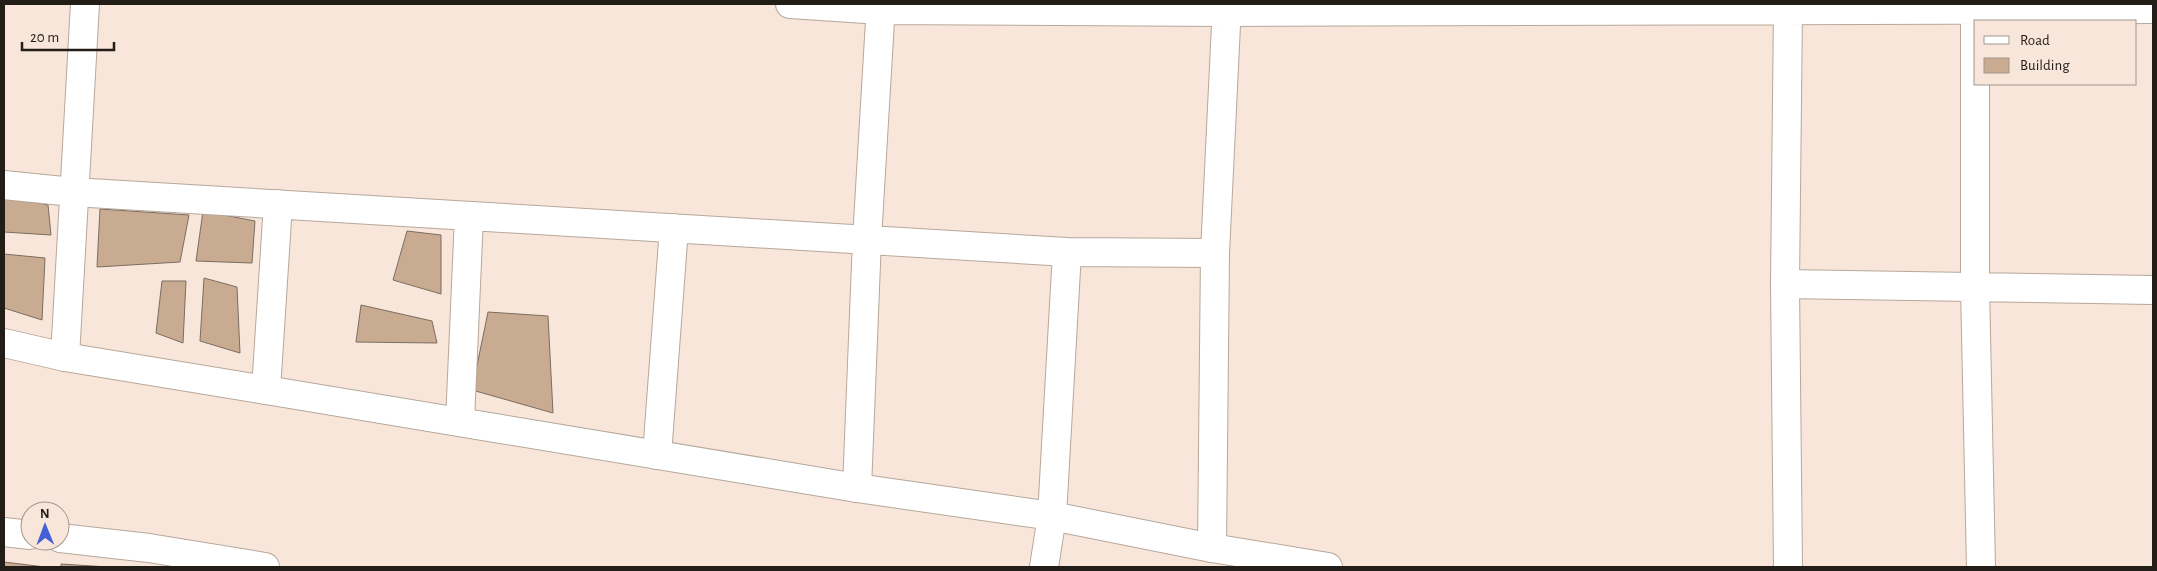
<svg xmlns="http://www.w3.org/2000/svg" width="2157" height="571" font-family="'Alegreya Sans',sans-serif">
<rect width="100%" height="100%" fill="#f7e6d9"/>
<path fill="#c9ab91" stroke="#7b6d61" d="M4,195l44,10 3,30 -47,-3z
M100,209l89,6 -9,47 -83,5z
M203,211l52,10 -3,42 -56,-2z
M407,231l34,4v59l-48,-14z
M4,254l41,4 -3,62 -38,-12z
M204,278l33,9 3,66 -40,-12z
M162,281h24l-3,62 -27,-10z
M361,305l71,16 5,22 -81,-1z
M488,312l60,4 5,97 -81,-23z
M4,562l41,5h-41z
M61,564l47,3h-47z"/>
<g fill="none" stroke-linecap="round" stroke-linejoin="round">
<defs>
<path id="minor" d="M790,4l91,6 346,2 926,-3
M1788,9l-3,275 3,283
M1975,9v278l6,280
M4,185l69,7 994,60 148,1 -3,295
M1215,253l12,-249
M1785,284l368,6
M65,357l20,-353
M266,390l12,-186
M460,422l9,-206
M657,455l17,-227
M857,488l10,-249 14,-235
M4,532l26,3
M60,538l89,10 116,19
M1044,567l8,-51 15,-264"/>
<path id="tertiary" d="M4,343l61,14 201,33 591,98 195,28 160,32 116,19"/>
</defs>
<use href="#minor" stroke="#b7a89b" stroke-width="30"/>
<use href="#tertiary" stroke="#b7a89b" stroke-width="30"/>
<use href="#minor" stroke="#fff" stroke-width="28"/>
<use href="#tertiary" stroke="#fff" stroke-width="28"/>
</g>
<rect width="2157" height="571" fill="none" stroke="#231d18" stroke-width="10"/>
<rect x="1974" y="20" width="162" height="65" fill="#f7e6d9" stroke="#a2968c"/>
<rect x="1984" y="36" width="25" height="8" fill="#ffffff" stroke="#a2968c"/>
<text x="2020" y="45" font-size="15" fill="#231d18">Road</text>
<rect x="1984" y="58" width="25" height="15" fill="#c9ab91" stroke="#a2968c"/>
<text x="2020" y="70" font-size="15" fill="#231d18">Building</text>
<g transform="translate(45 526) rotate(359)"><circle r="24" fill="#f7e6d9" stroke="#a2968c"/>
<path d="M0-4L9 19L0 12L-9 19Z" fill="#4560d4"/>
<text y="-8" font-size="14" font-weight="bold" text-anchor="middle" fill="#231d18">N</text>
</g>
<path d="M22 42v8h92v-8" fill="none" stroke="#231d18" stroke-width="2.5"/>
<text x="30" y="42" font-size="15" fill="#231d18" stroke="#f7e6d9" stroke-width="4" paint-order="stroke">20 m</text>
</svg>
